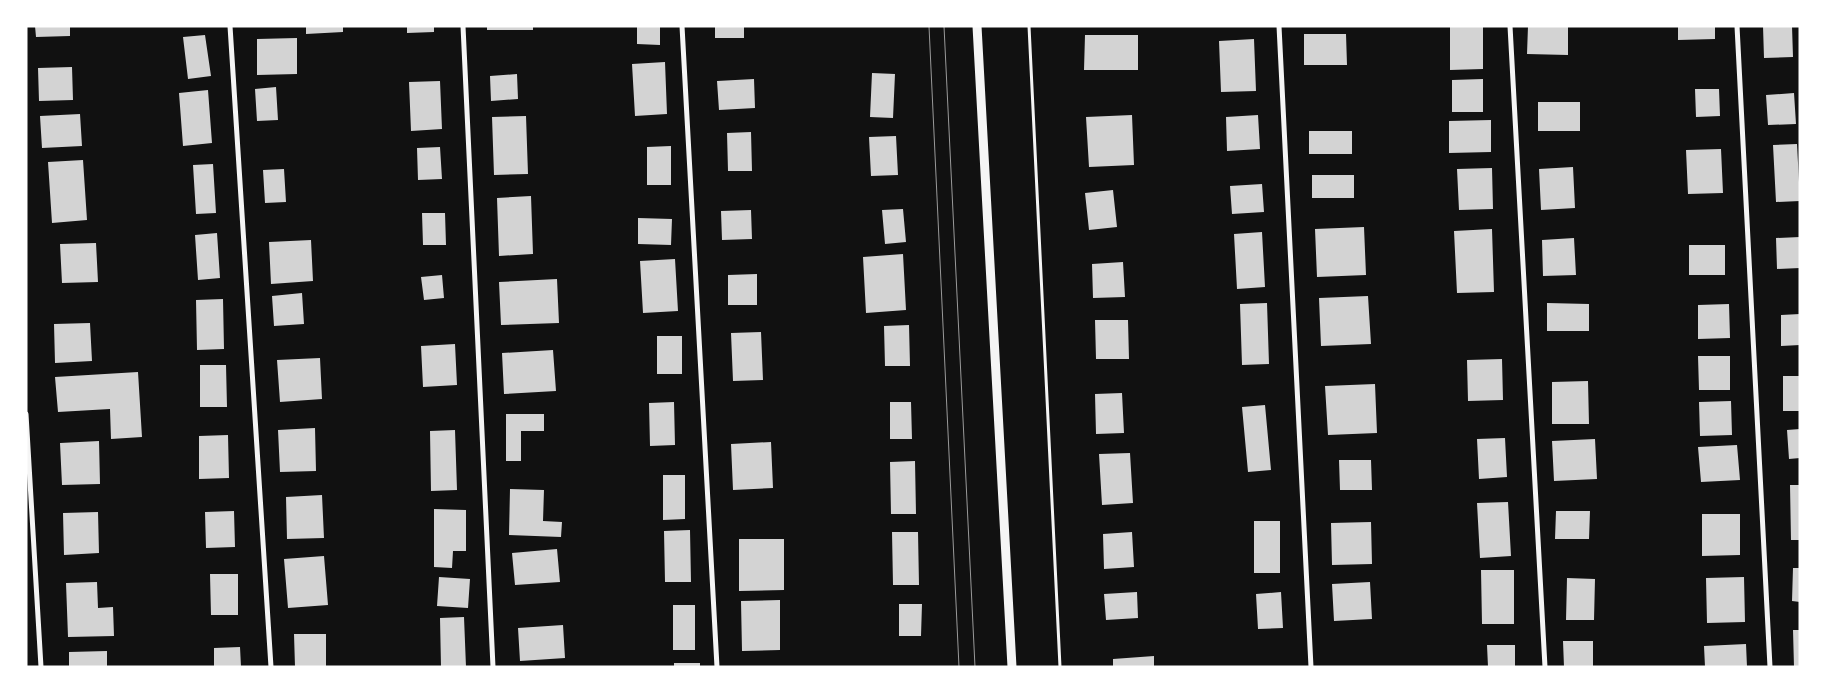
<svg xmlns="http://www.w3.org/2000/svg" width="1826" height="693" font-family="Montserrat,sans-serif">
<rect width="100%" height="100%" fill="#111"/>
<path fill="#d3d3d3" d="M35,26h35v10l-34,1z
M306,26h37v6l-37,2z
M407,26h27v6l-27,1z
M487,26h46v4h-46z
M637,26h23v19l-23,-1z
M715,26h29v12h-29z
M1528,26h40v29l-41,-1z
M1678,26h37v13l-37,1z
M1763,26h29l1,31 -29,1z
M1450,27h33v42l-33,1z
M1304,34h42l1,31h-43z
M205,35l6,41 -23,3 -5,-42z
M1085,35h53v35h-54z
M297,38v36l-40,1v-36z
M1254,39l2,52 -35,1 -2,-51z
M665,62l2,52 -32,2 -3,-52z
M72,67l1,33 -34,1 -1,-33z
M872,73l23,1 -2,44 -23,-1z
M517,74l1,25 -27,2 -1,-25z
M754,79l1,29 -36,2 -2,-29z
M1483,79v33h-31v-32z
M440,81l2,48 -31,2 -2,-49z
M276,87l2,33 -21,1 -2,-32z
M1695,89h24l1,27 -24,1z
M208,90l4,53 -29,3 -4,-53z
M1794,93l2,31 -28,1 -2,-30z
M1538,102h42v29h-42z
M80,114l2,32 -40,2 -2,-32z
M1132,115l2,50 -45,2 -3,-50z
M1258,115l2,34 -33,2 -1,-34z
M526,116l2,58 -34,1 -2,-58z
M1491,120v32l-42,1v-32z
M1309,131h43v23h-43z
M751,132l1,39h-24l-1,-38z
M896,136l2,39 -27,1 -2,-39z
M1797,144l3,57 -24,1 -3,-57z
M671,146v39h-24v-38z
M440,147l2,32 -24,1 -1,-32z
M1721,149l2,44 -35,1 -2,-44z
M83,160l4,60 -35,3 -4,-61z
M213,164l3,49 -20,1 -3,-49z
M1573,167l2,41 -34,2 -2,-41z
M1492,168l1,41 -34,1 -2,-41z
M284,169l2,33 -21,1 -2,-33z
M1312,175h42v23h-42z
M1262,184l2,28 -32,2 -2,-28z
M1113,190l4,37 -28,3 -4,-37z
M531,196l2,58 -34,2 -2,-58z
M903,209l3,33 -21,2 -3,-34z
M751,210l1,29 -30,1 -1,-29z
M422,213h23l1,32h-23z
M638,218l34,1 -1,26 -33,-1z
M1364,227l2,48 -49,2 -2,-48z
M1492,229l2,63 -37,1 -3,-62z
M1262,232l3,55 -28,2 -3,-55z
M217,233l3,45 -22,2 -3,-45z
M1800,237v31l-23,1 -1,-31z
M1574,238l2,37 -33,1 -1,-36z
M311,240l2,41 -42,3 -2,-42z
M96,243l2,39 -36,1 -2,-39z
M1689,245h36v30h-36z
M903,254l3,56 -40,3 -3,-56z
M675,259l3,52 -35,2 -3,-52z
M1123,262l2,35 -32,1 -1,-34z
M757,274v31h-29v-30z
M442,275l2,23 -20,2 -3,-23z
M557,279l2,44 -58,2 -2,-43z
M302,293l2,31 -30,2 -2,-30z
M1368,296l3,48 -50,2 -2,-48z
M223,299l1,50 -27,1 -1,-50z
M1267,303l2,61 -27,1 -2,-61z
M1547,303l42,1v27h-42z
M1729,304l1,34 -32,1v-34z
M1800,314v31l-19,1v-31z
M1095,320h33l1,39h-33z
M90,323l2,38 -37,2 -1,-39z
M909,325l1,41h-25l-1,-40z
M761,332l2,48 -30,1 -2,-48z
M657,336h25v38h-25z
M455,344l2,41 -34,2 -2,-41z
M553,350l3,41 -52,3 -2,-41z
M1698,356h32v34h-31z
M320,358l2,41 -42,3 -3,-42z
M1502,359l1,41 -35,1 -1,-41z
M200,365h26l1,42h-27z
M138,372l4,65 -31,2 -1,-30 -52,3 -3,-35z
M1783,376h17v35h-17z
M1588,381l1,43h-37v-42z
M1375,384l2,49 -49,2 -3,-49z
M1122,393l2,40 -28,1 -1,-40z
M1731,401l1,34 -32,1 -1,-34z
M674,402l1,43 -25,1 -1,-43z
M890,402h21l1,37h-22z
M1265,405l6,65 -23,2 -6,-65z
M506,414h38v17h-23v30h-15z
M315,428l1,43 -36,1 -2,-42z
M1800,429v29l-11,1 -2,-29z
M455,430l2,60 -26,1 -1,-60z
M228,435l1,43 -30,1v-43z
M1505,438l2,39 -28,2 -2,-40z
M1595,439l2,40 -43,2 -2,-40z
M99,441l1,43 -38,1 -2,-42z
M771,442l2,46 -40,2 -2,-46z
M1737,445l3,35 -39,2 -3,-35z
M1130,453l3,50 -31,2 -3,-51z
M1339,460h32l1,30h-32z
M915,461l1,53h-25l-1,-52z
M663,475h22v44l-22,1z
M1790,485h10v55h-9z
M510,489l34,1 -1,31 19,1 -1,15 -52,-2z
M322,495l2,43 -37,1 -1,-42z
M1508,502l3,54 -31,2 -3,-55z
M434,509l32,1v41h-13l-1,17 -18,-1z
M234,511l1,36 -29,1 -1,-36z
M1556,511h34l-1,28h-34z
M98,512l1,41 -35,2 -1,-42z
M1702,514h38v41l-38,1z
M1254,521h26v52h-26z
M1371,522l1,42 -40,1 -1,-42z
M690,530l1,52h-26l-1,-51z
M892,532h26l1,53h-26z
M1132,532l2,35 -30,2 -1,-35z
M739,539h45v51l-45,1z
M557,549l3,33 -45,3 -3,-32z
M324,556l4,49 -40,3 -4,-49z
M1793,568h7v34l-8,-1z
M1481,570h33v54h-32z
M210,574h28v41h-27z
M439,577l31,2 -2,29 -31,-2z
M1744,577l1,45 -38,1 -1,-45z
M1567,578l28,1 -1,41h-28z
M97,582l1,26 15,-1 1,29 -46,1 -2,-54z
M1370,582l2,37 -38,2 -2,-37z
M1137,592l1,26 -32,2 -2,-26z
M1281,592l2,36 -25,1 -2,-35z
M780,600v50l-38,1 -1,-50z
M899,604h23l-1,32h-22z
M673,605h22v45h-22z
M464,617l2,50h-25l-1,-49z
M563,625l2,33 -45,3 -2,-33z
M1793,630h7v37h-6z
M294,634h32v33h-31z
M1563,641h30v26h-29z
M1746,644l1,23h-42l-1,-21z
M1487,645h28v22h-27z
M240,647l1,20h-27v-19z
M107,651v16h-38v-15z
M1154,656v11h-41v-8z
M674,663h26v4h-26z"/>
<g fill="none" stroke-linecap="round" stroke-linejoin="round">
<path stroke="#f5f5f5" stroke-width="3" d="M1029,26l31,641"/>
<path stroke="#f5f5f5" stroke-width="5" d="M230,26l41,641
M463,26l30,641
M682,26l35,641
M1279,26l32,641
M1510,26l35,641
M1737,26l33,641
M26,414l15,253"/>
<path stroke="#f5f5f5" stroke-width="9" d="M977,26l35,641"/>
<path stroke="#9a9a9a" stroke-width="1" d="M929,26l30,641
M944,26l31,641"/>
</g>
<rect width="1826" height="693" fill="none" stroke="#ffffff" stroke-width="55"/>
</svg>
